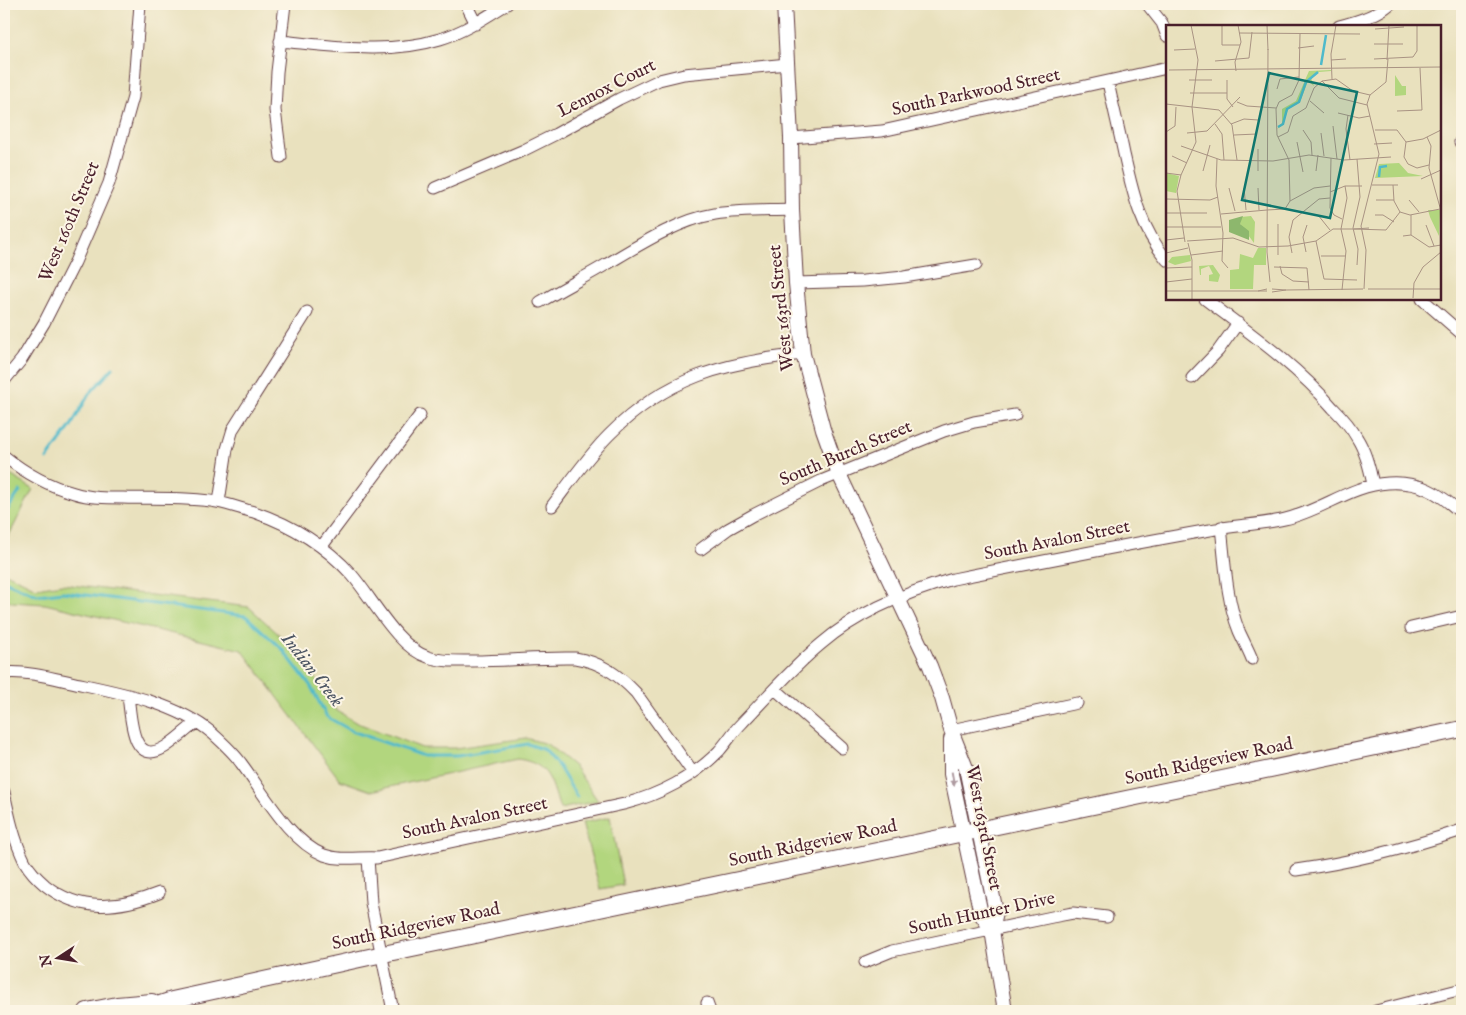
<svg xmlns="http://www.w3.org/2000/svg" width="1466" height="1015" font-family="'IM FELL English',serif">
<rect width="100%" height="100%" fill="#fcf5e5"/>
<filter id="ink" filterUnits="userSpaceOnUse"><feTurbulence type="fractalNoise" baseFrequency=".02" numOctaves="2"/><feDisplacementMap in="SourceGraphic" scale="10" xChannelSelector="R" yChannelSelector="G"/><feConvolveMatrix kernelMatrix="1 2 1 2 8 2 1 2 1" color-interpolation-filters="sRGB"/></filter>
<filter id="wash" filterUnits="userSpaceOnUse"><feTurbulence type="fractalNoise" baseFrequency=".0096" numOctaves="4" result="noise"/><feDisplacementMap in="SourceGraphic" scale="20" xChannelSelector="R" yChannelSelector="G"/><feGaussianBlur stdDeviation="1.12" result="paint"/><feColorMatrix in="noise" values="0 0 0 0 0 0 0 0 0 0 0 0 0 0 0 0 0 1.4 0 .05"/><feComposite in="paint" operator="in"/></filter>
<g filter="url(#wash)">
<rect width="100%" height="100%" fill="#e9e1be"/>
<path fill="#b2d67e" stroke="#7e7a54" d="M7,473l26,16 -29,56v-68z
M4,572l32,16 26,-4 187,23 38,35 27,34 22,34 19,12 67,26h33l71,-10 21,6 28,23 23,34 -38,8c-9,-26 -9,-45 -42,-50l-147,32 -31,-11 -98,-130 -197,-46 -33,-2 -8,-5z
M610,817l13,68 -23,4 -18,-66z"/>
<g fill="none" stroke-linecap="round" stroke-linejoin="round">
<path stroke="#4fbacb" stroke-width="3" d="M47,459l24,-33 18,-32 24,-26
M4,515l16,-24
M4,581l33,14 26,-3 183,24 36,33 28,36 17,32 25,14 71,25h34l71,-12 17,6 14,17 18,30"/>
</g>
</g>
<g filter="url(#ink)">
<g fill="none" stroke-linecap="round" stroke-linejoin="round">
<defs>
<path id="minor" d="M466,4l10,20
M1147,4l15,19 5,13
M1339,26c17,-4 37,-10 51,-22
M280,41c53,5 108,14 160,-2 24,-7 46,-22 67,-35
M1108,82c5,24 11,48 16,72 9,40 16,73 43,106
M791,138l91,-7 285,-63
M1460,142l2,-3
M281,157l-6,-47 2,-38 8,-68
M435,188l89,-38 32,-16 63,-35 40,-19 25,-6 104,-10
M796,283l67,-2 41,-4 72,-12
M1205,299c45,34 91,66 128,109 9,9 18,19 24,30 9,14 13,31 16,47
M1422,299l40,35
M540,302c22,-13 45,-25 67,-38 32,-19 71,-44 108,-50 25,-4 51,-3 77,-4
M1192,378l26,-27 20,-28
M4,381l18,-22 22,-36 31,-61 34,-79 24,-86 7,-93
M4,456c20,16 45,30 70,37 16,5 32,5 49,5 31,1 63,-1 94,4 12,2 25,7 37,10 38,13 71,33 98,63 20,23 46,73 76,82 14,5 30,4 45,4 34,0 68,-4 102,-3 26,4 44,17 61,35l57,80
M219,502l8,-53 6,-20 74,-117
M552,506c18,-24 36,-50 57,-71 57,-58 117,-73 194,-81
M1221,527c4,34 5,72 18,104 4,9 9,18 13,28
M322,546l98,-131
M701,549l27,-20 25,-14 68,-34 123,-50 30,-9 41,-7
M1411,628l51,-12
M4,673c22,-2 45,4 67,9 46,10 104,20 141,51 10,9 22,20 29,30 22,29 48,78 83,92 17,6 35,2 53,3l247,-54c35,-9 70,-27 95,-53 8,-9 14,-19 22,-27 26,-27 51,-56 80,-80 37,-32 86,-52 132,-65 85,-17 171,-34 257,-49 25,-5 50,-5 75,-11 36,-8 66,-34 103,-36 32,-2 52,10 74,31
M775,689l67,59
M128,695c3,21 3,73 37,52 11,-7 21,-17 31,-24
M951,730l126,-27
M4,792c5,24 10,48 21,70 5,9 13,17 20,23 35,28 74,24 114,8
M368,858l3,45 22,108
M1296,870c57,-8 112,-22 166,-40
M865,962l27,-11 160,-34 21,-4 34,4
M707,1003l3,8
M1376,1011l86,-22"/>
<path id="tertiary" d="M784,4l7,134 1,72 4,73 7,71 20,75 16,45 91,192 12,32 9,32 15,38 30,144 -4,18 13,81
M951,739v35l30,140 11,16"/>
<path id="secondary" d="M87,1011l30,-6 35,-3
M139,1011l33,-11 197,-43 1093,-228"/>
</defs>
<use href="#minor" stroke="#623c41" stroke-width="13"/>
<use href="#tertiary" stroke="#623c41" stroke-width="16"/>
<use href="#secondary" stroke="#623c41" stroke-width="18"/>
<use href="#minor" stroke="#fff" stroke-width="11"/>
<use href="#tertiary" stroke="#fff" stroke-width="14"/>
<use href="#secondary" stroke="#fff" stroke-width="16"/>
</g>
<defs><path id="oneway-solid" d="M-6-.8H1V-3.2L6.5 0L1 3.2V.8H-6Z" transform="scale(1.25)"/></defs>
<use fill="#ae9aa0" href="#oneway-solid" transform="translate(953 779) rotate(80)"/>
</g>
<g text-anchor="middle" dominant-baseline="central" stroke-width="4" stroke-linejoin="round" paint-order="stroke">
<g font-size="18" fill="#4a1f2b" stroke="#fcf5e5">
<text transform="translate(607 89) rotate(-27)">Lennox Court</text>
<text transform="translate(976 93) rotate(-12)">South Parkwood Street</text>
<text transform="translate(70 222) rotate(-67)">West 160th Street</text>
<text transform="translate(782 308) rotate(-96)">West 163rd Street</text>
<text transform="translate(846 454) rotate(-23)">South Burch Street</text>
<text transform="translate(1057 541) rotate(-11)">South Avalon Street</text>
<text transform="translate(1209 762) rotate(-12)">South Ridgeview Road</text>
<text transform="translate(475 819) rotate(-12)">South Avalon Street</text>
<text transform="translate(983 828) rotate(79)">West 163rd Street</text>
<text transform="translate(813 844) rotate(-12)">South Ridgeview Road</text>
<text transform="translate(982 914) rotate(-12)">South Hunter Drive</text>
<text transform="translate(416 927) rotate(-12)">South Ridgeview Road</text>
</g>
<g font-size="19" font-style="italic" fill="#4c5563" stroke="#fcf5e5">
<text transform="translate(312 670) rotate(52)">Indian Creek</text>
</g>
</g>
<g transform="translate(1166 25)">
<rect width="275" height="275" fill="#e9e1be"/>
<path d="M165,45v1l-12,1 -8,6 3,8 -6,-5 -8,21 -12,7 -5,16 -6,4 5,-6v-14l14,-8 13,-30zM229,50l7,11h4v9l-11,1zM233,138l9,10 15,3 -48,2 4,-14zM0,148l13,3 -3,17 -10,-2zM262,185h12l-1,26 -9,-19zM85,191l4,6 -1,21 -14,-19 1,-7zM92,223h8v17h-12l-1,24h-23v-19l9,-1 1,-15 13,4zM24,230l1,6 -16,4 -7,-3 4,-5zM47,240l7,10 -2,7 -9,-1v-6l4,-1 -4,-8 -8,3v6h-1l-1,-9z" fill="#b2d67e"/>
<path d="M77,191l-3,8 9,7v9l-20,-8v-12z" fill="#8db76d"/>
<path fill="none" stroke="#4fbacb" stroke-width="2.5" d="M155,40l5,-30M112,102l5,-3 4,-15 12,-7 7,-20 12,-10M213,152l1,-10 7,-1"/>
<path fill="none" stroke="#a99383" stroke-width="1" d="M56,0v20h18M101,0l1,25M209,4l29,-2M73,8l121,1M208,19h29M132,23l16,-2M102,24l-1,203 3,30M8,25l21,-1M208,34l39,-2 4,-6v-26M165,35l15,-1M221,35l2,-35M49,36l34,-3 3,-26M3,45l272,-3M70,46l-1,-9 6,-20 -3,-17M166,54l-1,-25 5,-29M23,55h23M61,55v19l6,8M156,56l17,17 28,7M111,64l3,-10 19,-2M24,68h37M144,76l14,12M71,77l10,4 29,2M0,79l53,6 13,15 5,35M231,86l25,-1 -2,-42M172,88l21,5 11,-2M182,90l-2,14 4,31M49,99l7,10 2,26M65,99l13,-5 14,1M167,101l4,33M137,105l8,12 1,13M209,105h22l9,12 17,-3 18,-9M0,107l9,-6 1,-19M21,108l20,-2 33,-34M155,108l3,23M68,110l23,-1M112,112l10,-5 5,-16 13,-8 8,-20 8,-7 14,-2 17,12 17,4M261,112l4,9 -2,22 12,43M131,117l6,30M240,117l-2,15 4,7 9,4 12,-3M208,119l18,-1M15,121l40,14 52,1 36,-6 35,5 47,-3M6,131l15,7M165,133l-1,50 4,7 8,4M51,134l-1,27 7,47 -1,28 6,7M37,146l7,-26M92,146v-22M150,146l2,-16M0,148l15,2M255,154l20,-9M206,160h26M227,160l1,16 6,11M63,163l6,23M78,163l2,22M92,163l1,22M164,167l15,-6h17M0,174l44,1 8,-3M210,175h18M243,175l10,12M124,176l-1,-41 -12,-25 -1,-26 3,-7 13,-7 7,-15 1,-46M124,176l24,-13 16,-2M101,185l18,-1 5,-8M234,187l10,3 30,-6M0,188h41M55,189l46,-4M152,190l12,15M209,190h8l11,7M245,190v20M127,195l26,-21 11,-1M112,199v31M260,200l8,21M0,202h55M203,203l-15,1 32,1M220,205l14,-18M237,211l8,-1 18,12 12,-2M0,215l18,-2M21,216l46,-3 26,9 29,-1 28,-5 17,-12h21M150,216l8,38 33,1M19,217l-8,-51 4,-16 15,-33 -4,-35 6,-47 -7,-35M22,218l4,17v40M140,227l-3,-15 4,-12M0,228l22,-5M126,228l-3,-16 4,-17M25,230l32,-4M155,231h24M191,240l1,-16 -5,-21 7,-31 -3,-38M114,241l2,8 11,7 16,1M108,242l33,1M0,243l26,-1M141,243l2,22M0,257l26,-3M198,264l2,-39 -5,-24 18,-72 -12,-50 3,-9 16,-13 2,-23M202,264h73M120,265l77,-1M176,265l4,-39 -5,-22 6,-31 -2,-12M0,266h92M101,266h-9l9,-2M106,267l14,-2 -14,-1M247,273l1,-15 9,-16 18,-15"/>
<path fill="#0f766e" fill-opacity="0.15" stroke="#0f766e" stroke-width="2.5" d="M103,48l88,19 -27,126 -88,-18z"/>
<rect width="275" height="275" fill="none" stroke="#4a1f2b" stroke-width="2.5"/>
</g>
<rect width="1466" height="1015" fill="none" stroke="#fcf5e5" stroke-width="20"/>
<g transform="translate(58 958) rotate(258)" stroke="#fcf5e5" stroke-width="4" paint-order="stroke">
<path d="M0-4L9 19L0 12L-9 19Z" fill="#4a1f2b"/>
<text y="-8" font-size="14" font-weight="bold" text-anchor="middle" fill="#4a1f2b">N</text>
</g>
</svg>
